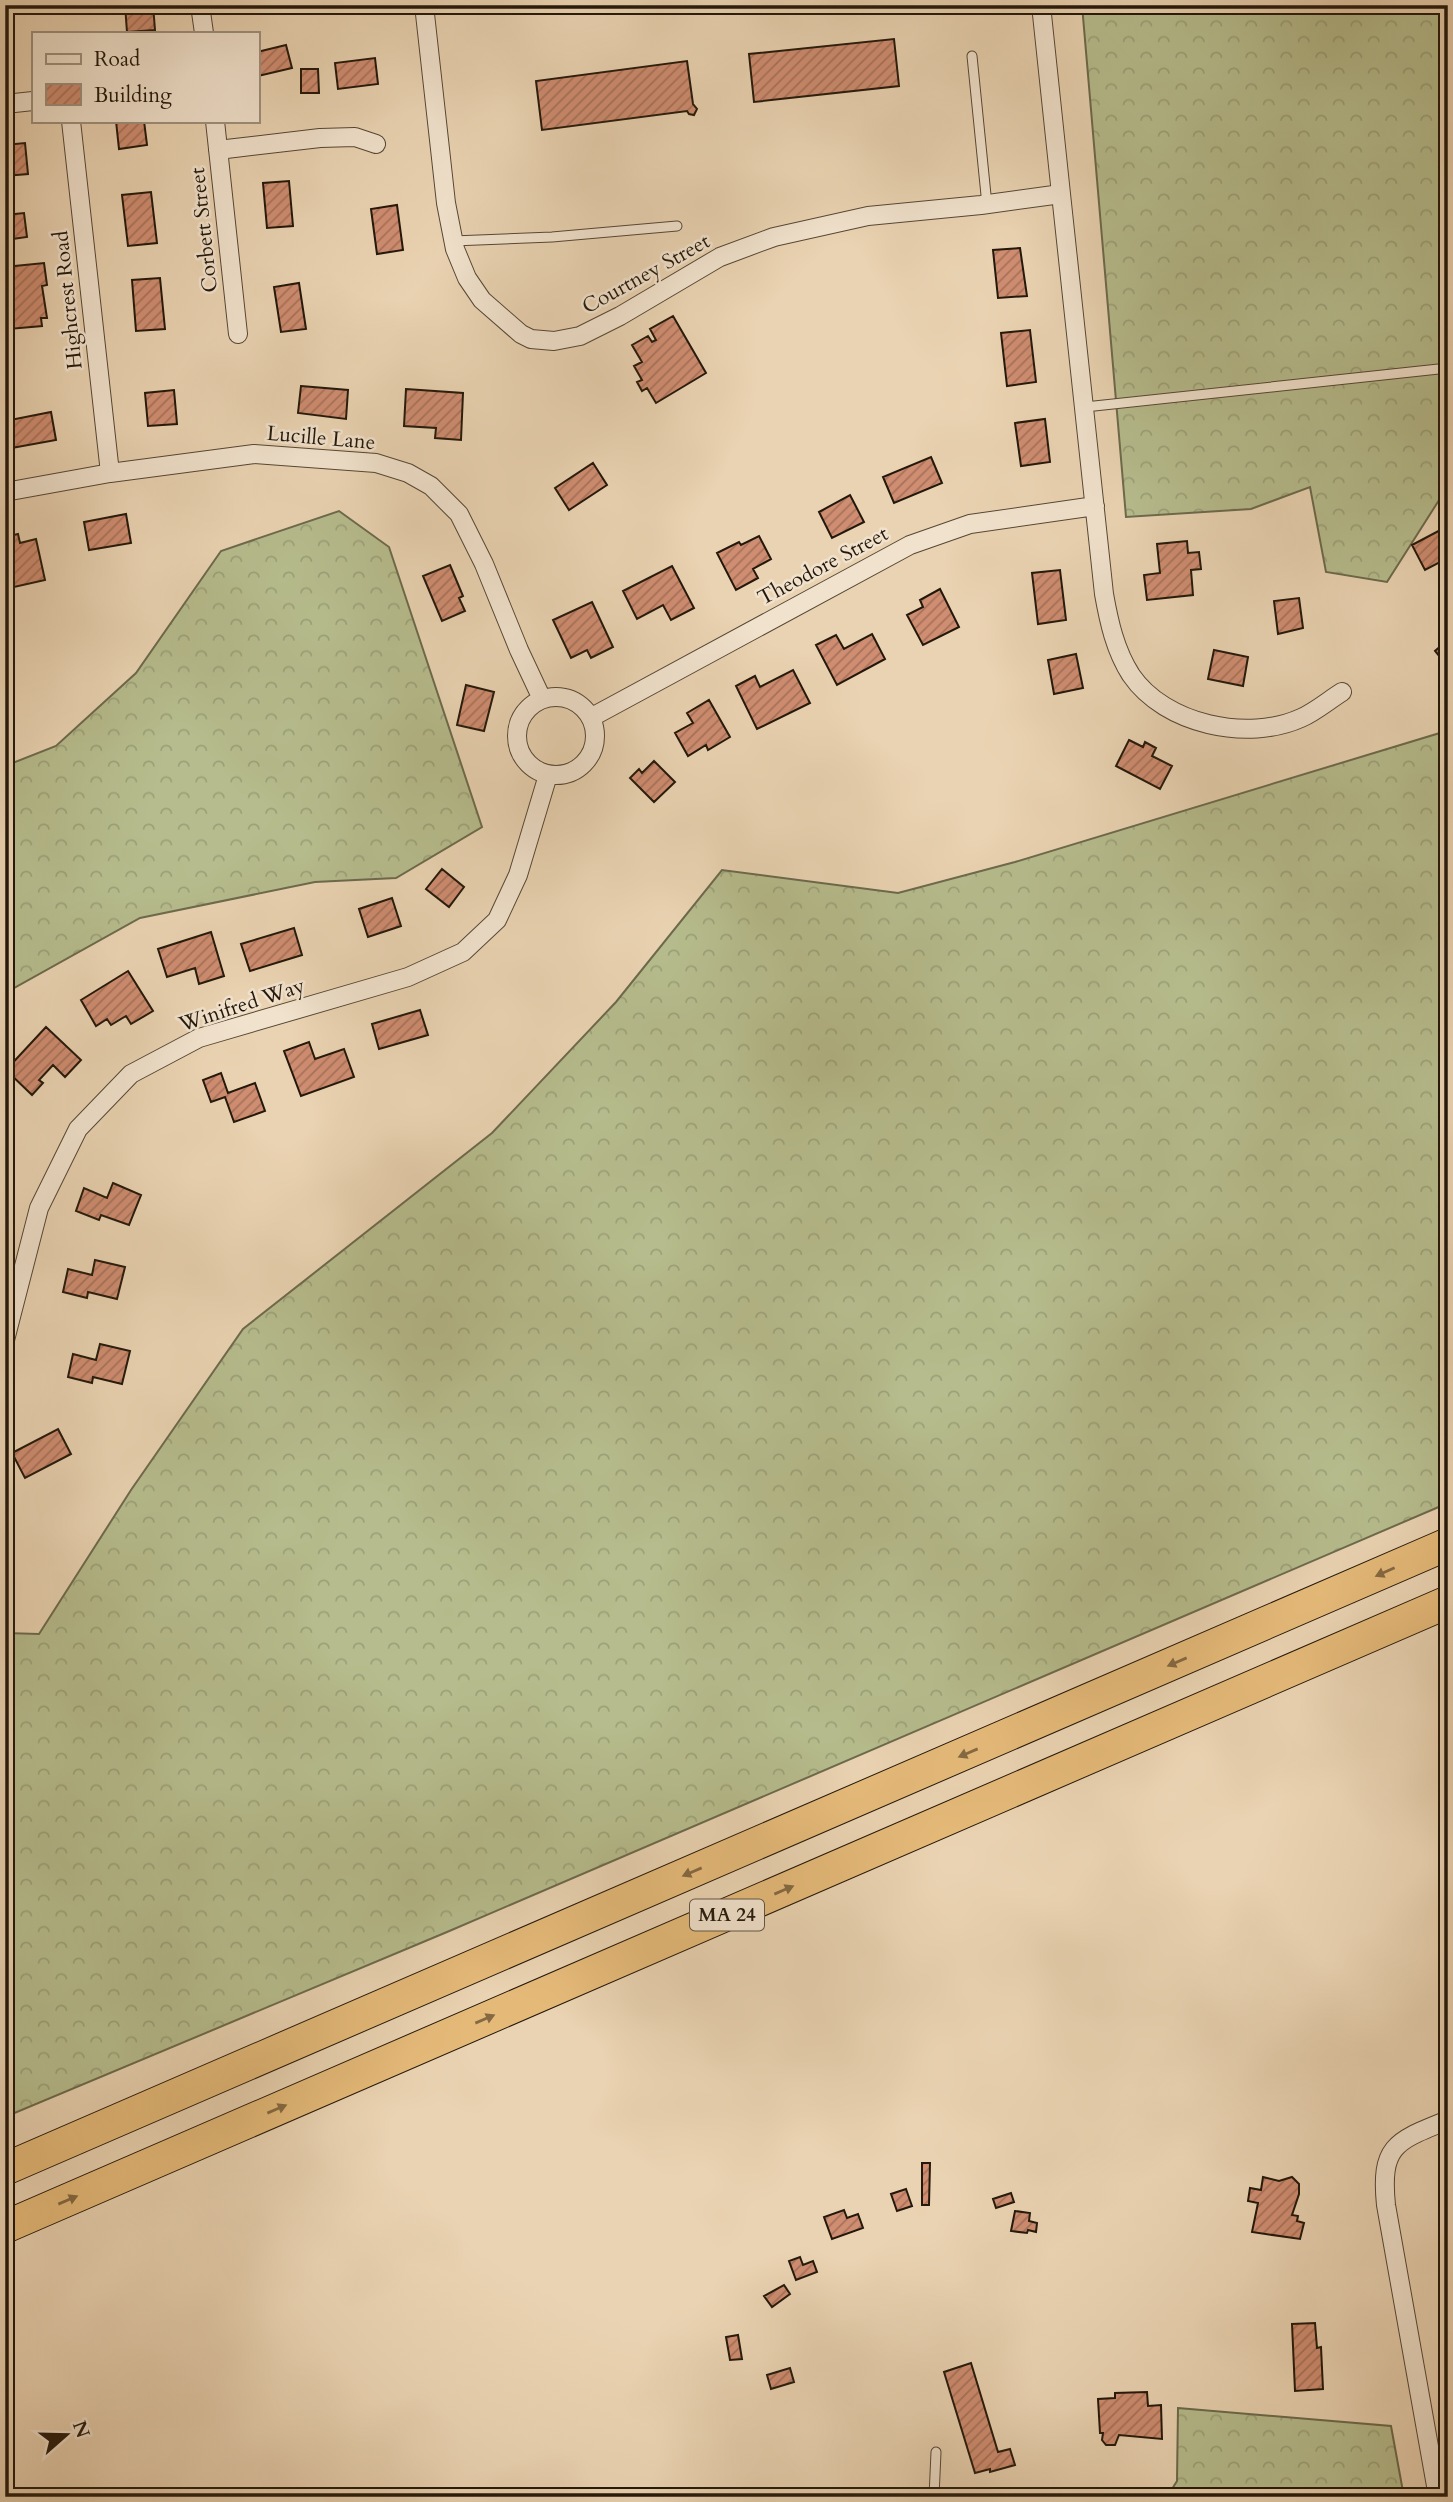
<svg xmlns="http://www.w3.org/2000/svg" width="1453" height="2502" font-family="Cardo,serif">
<defs>
<pattern id="forest-crowns" width="20" height="18" patternUnits="userSpaceOnUse" patternTransform="scale(1.75)"><rect width="20" height="18" fill="#b6bc8d"/><path d="M2 6a3 3 0 1 1 6 0M12 15a3 3 0 1 1 6 0" fill="none" stroke="#9ca178"/></pattern>
<pattern id="building-hatch" width="6" height="6" patternUnits="userSpaceOnUse" patternTransform="scale(1.75)"><rect width="6" height="6" fill="#cf8d71"/><path d="M-1 1l2-2M0 6l6-6M5 7l2-2" fill="none" stroke="#a8725b"/></pattern>
</defs>
<rect width="100%" height="100%" fill="#ead3b2"/>
<filter id="stains"><feTurbulence type="fractalNoise" baseFrequency=".00286" numOctaves="4"/><feColorMatrix values="0 0 0 0 .2 0 0 0 0 .09 0 0 0 0 .02 0 0 0 .5 -.17"/></filter>
<radialGradient id="worn" r=".72"><stop offset=".6" stop-color="#630" stop-opacity="0"/><stop offset="1" stop-color="#630" stop-opacity=".3"/></radialGradient>
<path fill="url(#forest-crowns)" stroke="#6c6a4c" stroke-width="2" d="M1082,5h366v481l-61,96 -61,-10 -16,-85 -59,22 -125,8z
M339,511l50,36 93,280 -86,51 -81,4 -175,36 -135,75v-227l51,-20 80,-73 85,-122z
M1448,728v775l-1001,429 -442,185v-484l34,1 92,-144 112,-161 249,-196 124,-131 106,-132 176,23 117,-31 428,-130z
M1178,2408l213,18 13,71h-237l10,-16z"/>
<path fill="url(#building-hatch)" stroke="#23180b" stroke-width="2" d="M125,5h28l2,25 -28,2z
M894,39l5,47 -145,16 -5,-48z
M286,45l6,23 -34,8 -1,-24z
M375,58l3,26 -40,5 -3,-26z
M687,61l6,43 4,5 -3,6 -5,-1 -2,-3 -145,19 -6,-49z
M301,69h17l1,24h-18z
M116,121h28l3,24 -28,4z
M25,143l3,31 -23,2v-31z
M289,181l4,45 -26,2 -4,-45z
M151,192l6,51 -29,3 -6,-51z
M397,205l6,45 -26,4 -6,-45z
M24,213l3,24 -22,3v-25z
M1020,248l7,48 -29,2 -5,-48z
M44,263l3,22 -5,1 5,32h-6l1,8 -33,3 -4,-62z
M160,278l5,51 -29,2 -4,-51z
M299,283l7,46 -25,3 -7,-45z
M673,316l33,57 -50,30 -9,-15 -5,3 -5,-9 5,-2 -8,-14 8,-4 -10,-17 16,-9 4,6 4,-2 -6,-11z
M1030,330l6,52 -29,4 -6,-53z
M301,386l47,4 -2,29 -48,-6z
M406,389l57,4 -2,47 -26,-2 1,-10 -32,-2z
M174,390l3,34 -29,2 -3,-33z
M51,412l5,28 -50,9 -1,-28z
M1045,419l5,43 -29,4 -6,-43z
M931,457l11,26 -48,20 -11,-26z
M593,463l14,22 -38,25 -14,-22z
M850,495l14,27 -32,16 -13,-26z
M126,514l5,29 -42,7 -5,-28z
M1448,526v32l-23,12 -13,-25z
M18,534l2,9 16,-4 9,41 -40,9v-52z
M759,536l12,23 -18,10 5,9 -22,12 -19,-37 22,-11 2,3z
M1187,541l1,12 11,-1 2,17 -10,1 2,25 -46,5 -3,-25 16,-2 -3,-29z
M450,565l13,31 -4,2 6,13 -23,10 -19,-45z
M672,566l22,42 -23,12 -8,-15 -26,14 -14,-28z
M1060,570l6,50 -28,4 -6,-51z
M940,589l19,38 -36,18 -16,-30 16,-8 -3,-7z
M1299,598l4,30 -25,6 -4,-33z
M592,602l21,45 -22,11 -4,-8 -16,8 -18,-38z
M872,634l13,25 -48,26 -21,-40 20,-10 8,14z
M1448,640v27l-13,-16z
M1214,650l34,7 -5,29 -35,-7z
M1076,654l7,34 -29,6 -6,-34z
M793,670l17,33 -53,26 -21,-43 19,-10 5,11z
M466,685l28,7 -10,39 -27,-6z
M709,700l21,37 -22,13 -2,-5 -18,11 -13,-23 18,-10 -6,-10z
M1129,740l14,7 2,-5 11,6 -4,8 20,10 -12,23 -44,-23z
M654,761l21,21 -21,20 -24,-24 9,-9 3,4z
M442,869l22,18 -15,20 -23,-18z
M392,898l9,28 -33,11 -9,-28z
M294,928l8,27 -52,16 -9,-27z
M211,932l13,44 -25,8 -4,-16 -28,9 -9,-28z
M128,971l25,40 -22,13 -5,-8 -15,9 -4,-6 -11,7 -15,-26z
M420,1010l8,25 -49,14 -7,-25z
M46,1027l35,33 -16,17 -12,-12 -14,15 4,3 -11,12 -26,-25z
M309,1042l6,17 29,-10 10,28 -53,19 -17,-45z
M221,1073l7,20 27,-10 10,28 -31,11 -9,-25 -14,5 -8,-22z
M5,1146l8,4 -8,16z
M113,1183l28,12 -12,30 -28,-10 -2,5 -23,-9 8,-23 23,10z
M95,1260l30,7 -8,32 -29,-7 -1,6 -24,-6 5,-23 24,6z
M100,1344l30,7 -8,33 -29,-7 -1,6 -24,-6 5,-23 23,6z
M58,1429l13,25 -46,24 -13,-25z
M922,2163h8l-1,42h-7z
M1263,2177l16,4 13,-4 7,7v10l-7,21 6,1 -1,5 7,2 -4,16 -48,-7 6,-29 -10,-2 2,-13 11,2z
M906,2189l6,17 -15,5 -6,-17z
M1011,2193l3,9 -18,6 -3,-9z
M844,2210l3,8 11,-4 5,14 -31,11 -8,-22z
M1015,2211l15,2 -1,8 8,2 -1,9 -8,-2 -1,3 -16,-2z
M800,2257l3,8 10,-4 4,11 -21,8 -7,-19z
M784,2285l6,9 -18,13 -8,-11z
M1315,2323l2,25 4,-1 2,42 -28,2 -3,-67z
M738,2335l4,24 -12,1 -4,-23z
M971,2363l27,89 12,-3 5,16 -25,7v-3l-15,4 -31,-101z
M790,2368l4,14 -23,7 -4,-14z
M1147,2392l1,14 13,-1 1,34 -43,-4 -4,10h-9l-4,-5 1,-7h-3l-2,-34 17,-1v-5z"/>
<g fill="none" stroke-linecap="round" stroke-linejoin="round">
<defs>
<path id="lane" d="M972,56l15,149
M453,241l99,-4 125,-11
M1085,407l363,-39
M934,2497l2,-45"/>
<path id="street" d="M200,5l4,28
M424,5l22,198 9,46 12,29 15,22 39,34 10,5 23,2 26,-5 40,-20 100,-59 54,-20 94,-21 113,-11 80,-11 -20,-189
M5,104l28,-3
M71,121l39,352
M215,121l23,213
M218,150l102,-12 35,-1 21,7
M1061,194l43,400c5,28 11,56 27,81 34,50 117,67 170,43 14,-6 28,-18 41,-26
M5,492l105,-19 144,-19 122,9 32,10 23,13 28,28 25,50 35,86 23,49
M517 736a39 39 0 1 1 78 0a39 39 0 1 1-78 0Z
M592,717l318,-172 60,-21 125,-18
M5,1340l34,-132 39,-79 53,-55 68,-36 209,-61 55,-25 34,-32 21,-45 30,-100
M1438,2497l-52,-292c-6,-60 10,-64 62,-85"/>
<path id="highway" d="M5,2169l1443,-625
M5,2227l1443,-625"/>
</defs>
<use href="#lane" stroke="#554735" stroke-width="11"/>
<use href="#street" stroke="#554735" stroke-width="20"/>
<use href="#highway" stroke="#23180b" stroke-width="34"/>
<use href="#lane" stroke="#f1e2cd" stroke-width="9"/>
<use href="#street" stroke="#f1e2cd" stroke-width="18"/>
<use href="#highway" stroke="#e5ba79" stroke-width="32"/>
</g>
<defs><path id="oneway-solid" d="M-6-.8H1V-3.2L6.5 0L1 3.2V.8H-6Z" transform="scale(1.75)"/></defs>
<g fill="#846942">
<use href="#oneway-solid" transform="translate(1385 1572) rotate(156)"/>
<use href="#oneway-solid" transform="translate(1177 1662) rotate(157)"/>
<use href="#oneway-solid" transform="translate(968 1753) rotate(157)"/>
<use href="#oneway-solid" transform="translate(692 1872) rotate(157)"/>
<use href="#oneway-solid" transform="translate(784 1890) rotate(-23)"/>
<use href="#oneway-solid" transform="translate(485 2019) rotate(-23)"/>
<use href="#oneway-solid" transform="translate(277 2109) rotate(-23)"/>
<use href="#oneway-solid" transform="translate(68 2200) rotate(-23)"/>
</g>
<g text-anchor="middle" dominant-baseline="central" stroke-width="5" stroke-linejoin="round" paint-order="stroke">
<rect fill="#f1e2cd" stroke="#615545" stroke-width="2" x="690" y="1899.5" width="74" height="31" rx="5"/>
<g font-size="19" font-weight="bold" fill="#23180b">
<text x="727" y="1915">MA 24</text>
</g>
<g font-size="21" fill="#23180b" stroke="#f1e2cd">
<text transform="translate(204 230) rotate(-96)">Corbett Street</text>
<text transform="translate(646 274) rotate(-29)">Courtney Street</text>
<text transform="translate(68 300) rotate(-96)">Highcrest Road</text>
<text transform="translate(321 438) rotate(5)">Lucille Lane</text>
<text transform="translate(823 566) rotate(-28)">Theodore Street</text>
<text transform="translate(242 1005) rotate(-18)">Winifred Way</text>
</g>
</g>
<rect width="1453" height="2502" fill="none" stroke="#ead3b2" stroke-width="28"/>
<rect x="7" y="7" width="1439" height="2488" fill="none" stroke="#23180b" stroke-width="3.5"/>
<rect x="14" y="14" width="1425" height="2474" fill="none" stroke="#23180b" stroke-width="2"/>
<rect x="32" y="32" width="228" height="91" fill="#f1e2cd" stroke="#9f917f" stroke-width="2"/>
<rect x="46" y="54" width="35" height="10" fill="#f1e2cd" stroke="#9f917f" stroke-width="2"/>
<text x="94" y="66" font-size="21" fill="#23180b">Road</text>
<rect x="46" y="84" width="35" height="21" fill="url(#building-hatch)" stroke="#9f917f" stroke-width="2"/>
<text x="94" y="102" font-size="21" fill="#23180b">Building</text>
<g transform="translate(66 2435) rotate(70)" stroke="#f1e2cd" stroke-width="5" paint-order="stroke">
<path d="M0-5L12 26L0 18L-12 26Z" fill="#23180b"/>
<text y="-10" font-size="19" font-weight="bold" text-anchor="middle" fill="#23180b">N</text>
</g>
<rect width="100%" height="100%" filter="url(#stains)"/>
<rect width="100%" height="100%" fill="url(#worn)"/>
</svg>
